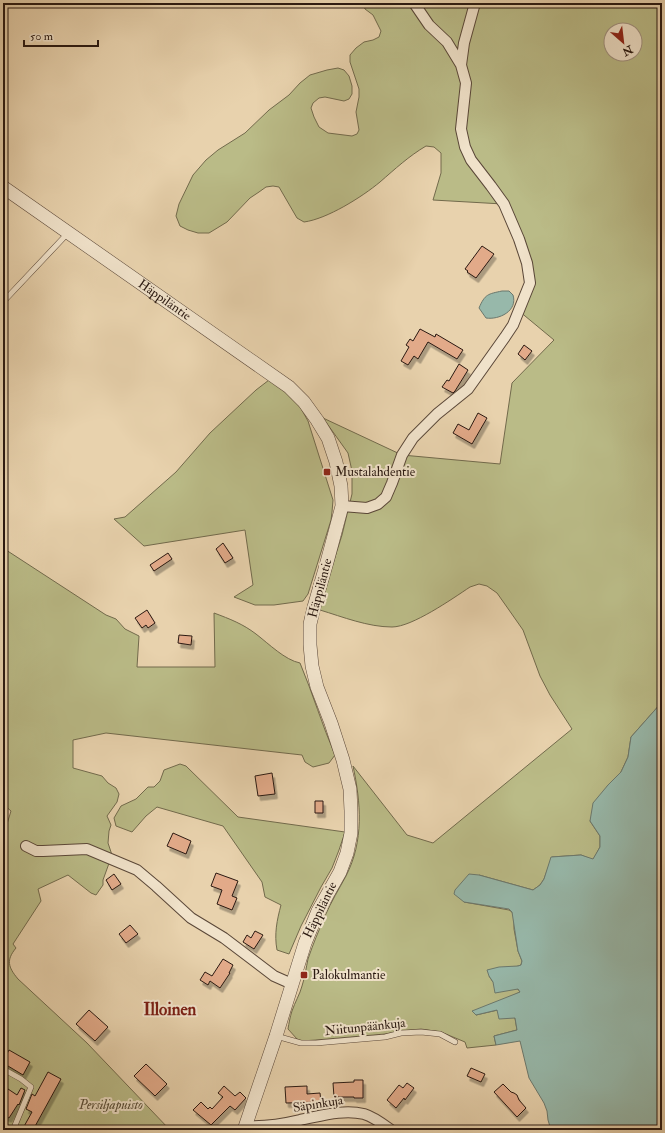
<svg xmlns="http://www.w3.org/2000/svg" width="665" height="1133" font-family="'IM FELL Double Pica',serif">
<defs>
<filter id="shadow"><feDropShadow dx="2.5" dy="4.5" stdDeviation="0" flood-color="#0004"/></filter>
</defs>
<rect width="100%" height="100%" fill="#e8d2ad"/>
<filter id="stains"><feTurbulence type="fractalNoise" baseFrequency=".005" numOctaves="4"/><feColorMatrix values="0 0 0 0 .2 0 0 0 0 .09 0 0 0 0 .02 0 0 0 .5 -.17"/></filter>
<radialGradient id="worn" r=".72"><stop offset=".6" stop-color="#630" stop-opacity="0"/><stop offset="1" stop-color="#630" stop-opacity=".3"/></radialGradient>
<path fill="#babb87" stroke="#726a4c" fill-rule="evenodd" d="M363,3h299v699l-31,35 -3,20 -7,15 -13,13 -18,36 10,15v11l-7,13 -12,-5 -29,2 -8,22 -4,6 -7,5 -54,-15 -15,27 45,8 3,2 2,5v12l4,22 4,10 -1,4 -32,11 4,6 25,7 2,3 -44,23 22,-5 17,8 2,12 -23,6 2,9 -29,3 -2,-6 -24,-10 -20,-3 -20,2 -16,3 -69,6 -15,1 -4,-2 -9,-10c1,-6 2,-12 4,-18 3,-9 8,-17 10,-25 3,-9 4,-18 6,-27 5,-15 11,-29 17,-43 6,-14 14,-27 21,-40 18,-35 15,-73 7,-110l54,69 26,8 139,-114 -22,-34 -10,-19 -17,-46 -14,-20 -12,-17 -10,-7 -8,-2 -9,3c-18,12 -58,40 -78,40 -24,0 -49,-10 -72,-17l5,-21 17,-54 10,-41v-23l-4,-18 -25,-35 79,37 98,9 12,-81 42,-43 -35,-29 11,-28 -27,-79 -70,-4 8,-27v-20l-7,-6 -8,-1c-17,10 -31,23 -46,36 -18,15 -53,37 -76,40l-7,-4 -18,-31 -6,-1 -7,1 -7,5 -9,6 -23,24 -18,11h-11l-10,-3 -8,-4 -4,-10 3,-12 14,-29 13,-15 12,-10 27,-17 24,-23 20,-15 11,-12 10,-8 17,-5 11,-2 6,2 5,6 3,10v8l-3,5 -5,2 -19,-4 -6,1 -6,5 -2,5 3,9 5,10 9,6 24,3 5,-2 2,-4 -3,-18 3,-15v-8l-9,-27v-7l6,-7 8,-6 9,-2 6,-3 2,-6 -8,-16 -8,-6zM611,30h24v24h-24z
M269,380l17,11 13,14 9,16 25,79 -1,12 -1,8 -23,74 -5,7 -29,4h-19l-21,-8 19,-12 -8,-55 -101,16 -30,-27 11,-2 51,-45 34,-39 46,-43z
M3,548l103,67 10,4 9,10 14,7 -2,31h78l-1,-54c16,6 29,11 42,21 13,10 29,26 44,29 13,31 22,62 35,92l-6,8 -16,4 -8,-5 -3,-7 -196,-22 -33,7v28l29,8 6,7 8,5 3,6 -2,8 -10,14 4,9 -2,6 -1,12 4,12 -9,25v5l-7,10 -5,-2 -23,-18 -30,14 3,12 -28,43 3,4c-10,12 -8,19 2,31l69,64 83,87h-167v-293l8,-26 -8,-7z
M180,764l6,2 52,51 107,15 -6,18 -7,18 -11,19 -20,39 -12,28 -12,-4c-3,-16 0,-30 4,-45l-16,-8 -3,-15 -39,-56 -66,-19 -11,9 -14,16 -16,-6 -2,-8 7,-12 15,-7 12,-12h6l6,-6 4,-11z"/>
<path fill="#97b8aa" stroke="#6b786d" d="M502,291h7l4,4c5,16 -14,25 -27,23l-7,-10c6,-14 9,-14 23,-17z
M662,702v428h-111l-3,-10 -1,-9 -3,-8 -15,-25 -9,-37 -24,4 -2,-9 23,-6 -2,-12 -16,1 -2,-9 -21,5 -4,-4 48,-19 -2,-3 -23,4 -2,-11 -4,-6 -2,-6 12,-3 19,-1 3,-1 1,-4 -4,-10 -6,-39 -3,-3 -45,-7 -10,-8 1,-4 14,-16 10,1 54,15 7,-5 4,-6 7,-22 30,-2 12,4 7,-12v-11l-10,-15 3,-18 15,-18 13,-13 7,-15 3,-20z"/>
<path fill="#e2aa89" stroke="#2a1911" filter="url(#shadow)" d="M482,246l12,8 -18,24 -9,-6 1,-1 -3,-2z
M420,329l15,8 1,-3 27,16 -6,9 -29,-17 -10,17 -4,-3 -6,9 -7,-4 8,-14 -3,-2 4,-6 3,2z
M524,345l8,6 -7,9 -7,-6z
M459,364l9,6 -13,21 -2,2 -11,-6 5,-7 2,1z
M478,413l9,5 -15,26 -19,-11 5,-9 11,6z
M223,543l10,15 -8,5 -9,-14z
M168,553l4,6 -18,12 -4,-6z
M147,610l8,13 -7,5 -2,-3 -4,3 -7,-10z
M179,635l13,1 -1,9 -13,-2z
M272,773l3,21 -17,2 -3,-20z
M315,801h8v12h-8z
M173,833l18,8 -5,13 -19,-8z
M216,873l22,8 -6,15 5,2 -5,12 -15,-6 5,-14 -11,-4z
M114,874l7,10 -9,6 -6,-10z
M130,925l8,9 -12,9 -7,-9z
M255,931l8,4 -9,14 -11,-7 4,-7 4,3z
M223,959l10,6 -4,8h1l-10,15 -10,-7 -2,4 -8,-5 5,-8 7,4z
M89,1010l19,17 -13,14 -19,-17z
M9,1050l21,12 -7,13 -20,-12v-2z
M146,1064l21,20 -12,12 -21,-20z
M471,1068l14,6 -4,8 -14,-6z
M48,1072l13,7 -28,51h-11l10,-18 -6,-3 6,-15 3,2z
M354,1080h9v18h-9v-1h-20l-1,-14 21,-1z
M407,1083l7,5 -9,12 -1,-2 -8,10 -9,-8 12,-15 4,3z
M503,1084l8,8 3,1 3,2 2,5 7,8 -9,9 -23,-25z
M224,1086l11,10 5,-4 6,6 -11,12 -5,-4 -19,19 -18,-15 8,-8 7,7 2,-2 2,2 11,-12 -5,-4z
M307,1086v8l13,-1 1,9 -35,1 -1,-16z
M21,1088l4,2 -6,15 -1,-1 -9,14 -6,-3v-17l5,-9 9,6z"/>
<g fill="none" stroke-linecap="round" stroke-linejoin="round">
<defs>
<path id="service" d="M3,302l65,-69
M276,1036l25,7h15l69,-6 16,-4 20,-1 19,2 15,8
M3,1069l18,10 10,8 -18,43"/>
<path id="minor" d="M461,65l3,-22 11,-40
M342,506l25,2 11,-4 8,-7 6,-14 10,-28 11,-17 24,-24 31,-25 37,-52 8,-12 17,-42 -3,-20 -8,-24 -15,-35 -13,-18 -20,-26 -6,-13 -4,-18 5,-46 -5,-18 -14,-23 -18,-17 -15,-22
M26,846l10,5h7l44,-2 50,21 19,16 35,32 33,20 50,38 18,8
M245,1126c18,1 38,-2 55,-6 21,-4 43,-11 64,-6 10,3 19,10 27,16"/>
<g id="tertiary">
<path id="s1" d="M3,187l286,200 15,15 13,18 11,18 8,24 5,24 1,20 -15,56 -13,45 -4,17v21l2,21 5,21 14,36 12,37 7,29 1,22v22l-4,20 -7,19 -22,39 -13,32 -29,93 -32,94"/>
</g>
</defs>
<use href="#service" stroke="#5a4738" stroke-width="6"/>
<use href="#minor" stroke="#5a4738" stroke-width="12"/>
<use href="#tertiary" stroke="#5a4738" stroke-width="14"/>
<use href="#service" stroke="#f0e2ca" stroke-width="5"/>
<use href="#minor" stroke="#f0e2ca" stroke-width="10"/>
<use href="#tertiary" stroke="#f0e2ca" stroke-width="13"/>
</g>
<g fill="#8f2418" stroke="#f0e2ca" stroke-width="1.5">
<rect x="323" y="468" width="8" height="8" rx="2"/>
<rect x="300" y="971" width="8" height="8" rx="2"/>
</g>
<g text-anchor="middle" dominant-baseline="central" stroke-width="4" stroke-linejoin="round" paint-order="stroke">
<g font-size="13" fill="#2a1911" stroke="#f0e2ca">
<text stroke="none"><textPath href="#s1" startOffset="197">Häppiläntie</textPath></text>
<text transform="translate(320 588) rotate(-75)">Häppiläntie</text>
<text transform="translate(320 910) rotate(-64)">Häppiläntie</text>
<text transform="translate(365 1027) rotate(-6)">Niitunpäänkuja</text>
<text transform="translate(318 1104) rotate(-9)">Säpinkuja</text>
</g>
<g font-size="13" fill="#2a1911" stroke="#f0e2ca" text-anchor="start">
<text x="335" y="472">Mustalahdentie</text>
<text x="312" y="975">Palokulmantie</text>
</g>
<g font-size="13" font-style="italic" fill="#554a34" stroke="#f0e2ca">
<text x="111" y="1105">Persiljapuisto</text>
</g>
<g font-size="17" font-weight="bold" fill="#7a1f14" stroke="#f0e2ca">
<text x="170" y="1009">Illoinen</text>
</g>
</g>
<rect width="665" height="1133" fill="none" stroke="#e8d2ad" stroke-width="16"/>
<rect x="4" y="4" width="657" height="1125" fill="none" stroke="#2a1911" stroke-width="2"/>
<rect x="8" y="8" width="649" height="1117" fill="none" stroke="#2a1911"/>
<g transform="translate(623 42) rotate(152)"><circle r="19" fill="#f0e2ca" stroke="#a19280"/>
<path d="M0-3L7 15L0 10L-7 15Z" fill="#8f2418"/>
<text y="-6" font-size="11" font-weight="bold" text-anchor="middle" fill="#2a1911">N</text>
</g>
<path d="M24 40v6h74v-6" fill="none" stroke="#2a1911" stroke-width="2"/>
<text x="30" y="40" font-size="12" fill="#2a1911" stroke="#f0e2ca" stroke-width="3" paint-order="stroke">50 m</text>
<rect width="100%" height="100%" filter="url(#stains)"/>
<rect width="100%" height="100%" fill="url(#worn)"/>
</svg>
